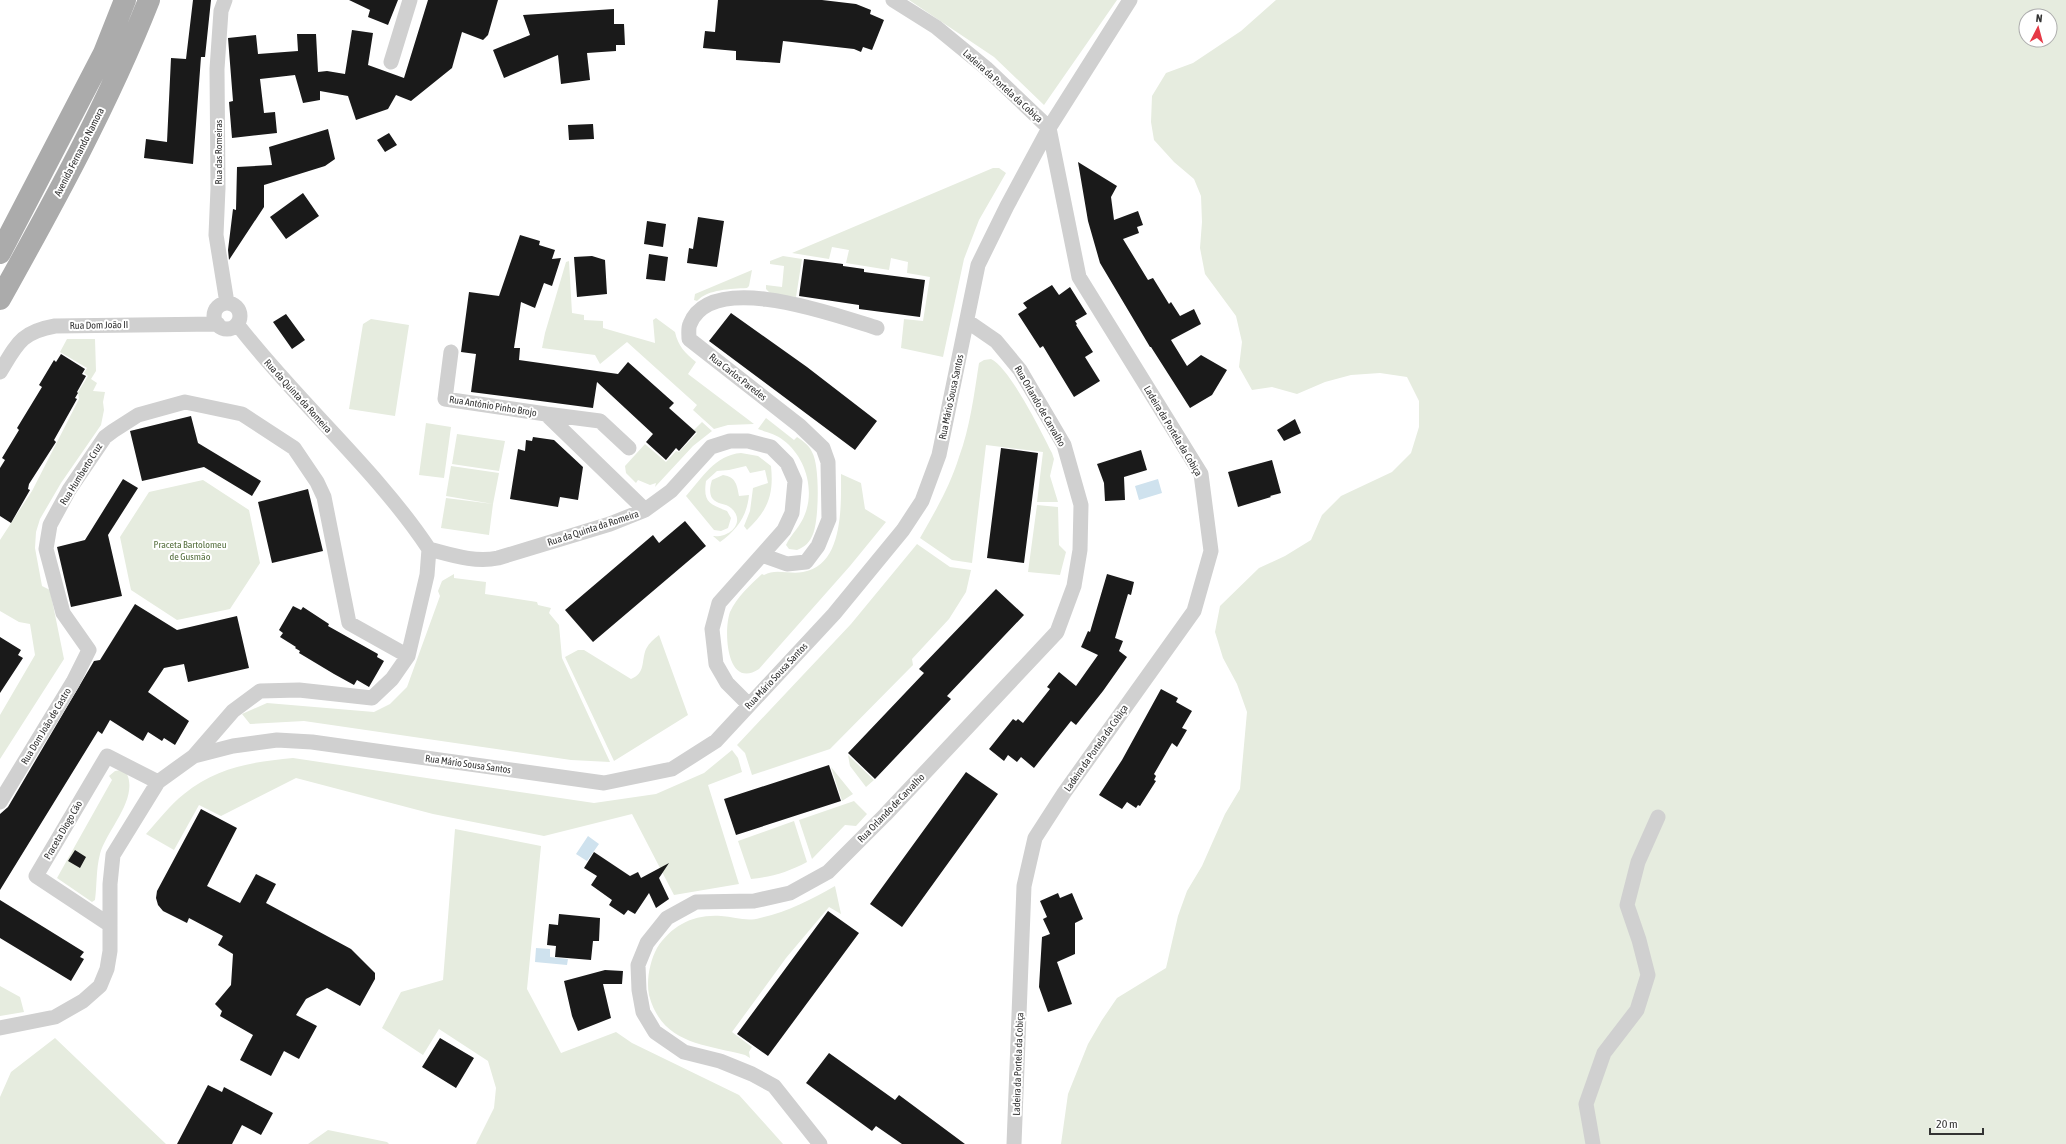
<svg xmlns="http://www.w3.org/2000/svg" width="2066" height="1144" font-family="'Asap Condensed',sans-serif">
<rect width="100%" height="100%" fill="#fff"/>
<path fill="#e6ecdf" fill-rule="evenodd" d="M909,0h208l-73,105 -50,-48z
M1276,0h790v1144h-1005l7,-50 20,-50 14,-24 15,-22 49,-30 12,-52 9,-25 15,-25 23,-52 15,-25 7,-77 -10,-28 -14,-26 -8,-26 5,-26 39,-38 26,-12 26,-16 11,-25 19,-19 51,-24 19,-19 8,-26v-26l-12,-24 -27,-4 -29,2 -26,7 -28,12 -25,-7 -20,3 -13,-23 3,-25 -6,-26 -31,-42 -5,-26 2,-26 -1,-26 -7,-17 -20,-17 -20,-22 -3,-18 1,-26 14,-23 27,-10 48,-32zM2026,16h24v24h-24z
M993,168h6l7,5 -27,47 -15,39 -21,98 -42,-9 3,-29 19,2 7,-44 -23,-4 1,-11 -17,-4 -2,12 -43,-7 3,-13 -17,-3 -3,12 -37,-6z
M783,256l19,3 -6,38 -25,-3 -5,-5v-4l16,2 2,-21 -14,-2v-3z
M569,261l3,52 12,2v5l19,1v7l52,15 -2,-23 3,-2 19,14c3,14 10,21 21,30l-8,12 66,50 -26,1 -14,4 -21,-19 4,-5 -70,-63 -27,22 -5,-9 -53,-7 3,-15 21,-71z
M752,270l-3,16 -2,2c-16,1 -39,1 -50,13l-3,-1 1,-6z
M371,319l38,6 -14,91 -46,-7 14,-85z
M67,339h28l1,32 -5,8 6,4 -4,8 12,1 -2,10 1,8 -3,15 -40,58 -21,36 -4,13 -1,16 7,38 8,4 14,69 -64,100v-44l35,-60 -5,-31 -11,-2 -19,-11v-71l32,-49 47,-92 -1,-7 10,-16 -4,-3 3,-5 -27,-16z
M991,359c19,9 51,74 61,94l2,6 -4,17 8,26h-21l6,-50 -57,-7 -14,118 -20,-3 -32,-22c15,-26 30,-52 39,-81 11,-30 15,-62 20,-94l5,-3z
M766,418l28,22 3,-3c6,4 12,8 15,15 8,13 7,68 1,82 -3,8 -8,13 -16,16l-8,-1 -3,-4c5,-11 15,-19 19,-31 10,-25 0,-58 -22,-74 -7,-6 -17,-8 -25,-11z
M702,422l10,9 -19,15 -38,41 1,-4 -6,2 -12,-5 -2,3 -10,-10 -1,-7 20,-22 21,18 10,-11 3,1 18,-19 -3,-3z
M426,423l25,4 -7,51 -25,-3z
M457,434l48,7 -6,30 -47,-7z
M741,453l17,3 13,10c3,29 -3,44 -24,64l-3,-4 6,-15 3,-23 15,-5 -3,-13 -15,3 -4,-7 -17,4 -12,1 -11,10c-3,21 3,23 21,30l4,7 -3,10 -7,3 -7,-1 -28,-34c16,-18 29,-41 55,-43z
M451,466l48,7 -6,31 -47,-8z
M841,474l20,9 4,26 21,13 -36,44 -91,103c-32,21 -36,-37 -29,-57 7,-15 20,-27 32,-38l2,1c12,-7 26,0 39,-3 41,-7 38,-67 38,-98z
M723,475c13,2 14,10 16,21l10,-1c-2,21 -12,35 -29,47l-7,-6c18,2 33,-15 18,-28 -5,-5 -14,-3 -19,-10 -3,-5 -2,-12 0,-18z
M203,480l46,30 11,53 -30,46 -53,11 -46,-30 -11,-53 29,-45z
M446,498l47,6 -4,31 -48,-7z
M1037,505l21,2 1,38 7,7 -6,23 -32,-3z
M917,544l33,23 21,3 -5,22 -17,27 -37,40 1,6 -83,84 -78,26 -7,-22 -8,-8 114,-121z
M454,574v4l32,4 -1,12 52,8 1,3 13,3 -2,5 10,12 3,33 48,104 -39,-2 -267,-39 -54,3 -8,-10 25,-11 107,9 16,-8 17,-17 33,-91 -2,-5 4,-10z
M659,635l29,80 -74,46 -49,-104 13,-7h6l47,29c15,-6 10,-18 15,-30 3,-6 8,-10 13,-14z
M732,750l6,8 4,14 -34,13 31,99 -65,11 -42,-81 -88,22 -111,-22 -137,-36 -75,38 -22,-11 -25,45 -28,-16c12,-13 24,-29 38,-40 33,-27 68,-32 109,-36l301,45 62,-9 48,-21z
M848,755l26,25 -8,7 -16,-21z
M831,767l22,27 -11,7z
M121,770l5,2c14,26 -19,57 -26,82 -4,15 -3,30 -5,46l-3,2 -35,-24 55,-98 -3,-4 6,-5z
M854,801l13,13 -11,12 -11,-1 -33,34 -13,-39z
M794,821l13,41c-19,10 -35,15 -56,17l-13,-38z
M455,829l86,17 -14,143 34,64 55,-21 16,11 107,52 44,49h-307l18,-36 2,-20 -8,-27 -49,-32 -16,26 -41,-27 19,-36 42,-12z
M835,886l6,28 -12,-7 -43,51 -54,74 20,15 -3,5 1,6 -5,-3c-42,-11 -83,-11 -96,-60 -3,-15 1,-34 8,-47 15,-23 37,-34 64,-32 14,1 26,6 39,2 27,-6 51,-18 75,-32z
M0,986l20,11 4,15 -24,4z
M55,1038l111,106h-166v-47l11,-25z
M328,1130l59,12 2,2h-81z"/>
<path fill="#cfe2ee" d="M1158,479l4,14 -23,7 -4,-14z
M588,836l11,8 -12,17 -11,-7z
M536,948l14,1v8l18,2 -1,6 -32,-3z"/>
<path fill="#1a1a1a" d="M193,0h18l-6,57h-4l-8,107 -49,-6 2,-19 21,3 4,-84 15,1z
M349,0h49l-10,25 -20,-8 2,-7z
M428,0h70l-10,35 -5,5 -21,-8 -10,36 -41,33 -15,-6 -8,14 -32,11 -8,-24 -28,-5v9l-17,3 -8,-28 -35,4 4,34 11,-1 2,21 -45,5 -3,-36 4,-1 -5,-63 28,-3 2,19 40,-3 -1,-17h19l2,38 9,-1 18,3 7,-44 21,3 -5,32 36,13z
M718,0h104l34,4 15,6 -1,4 14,6 -12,30 -9,-3 -2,5 -7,-3 -71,-8 -3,22 -44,-3v-9l-33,-3 2,-17 10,1z
M614,9v15h10l1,21h-9v6l-29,2 3,27 -29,4 -3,-29 -54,23 -11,-28 37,-15 -7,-20z
M593,124l1,15 -25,1 -1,-15z
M328,129l7,30 -10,7 -61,19v22l-35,53 -1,-10 5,-41 3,1 1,-43 35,-2 -3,-18z
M389,133l8,12 -12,7 -8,-12z
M1078,162l39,24 -6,11 3,23 24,-9 5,14 -6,2 2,6 -16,6 25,41 5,-2 16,26 2,-2 9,14 14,-7 7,15 -30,16 16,26 14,-11 26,15 -15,25 -22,13 -39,-61h-1l-50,-84 -12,-42z
M303,193l16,23 -33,23 -16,-22z
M698,217l26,4 -7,46 -30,-4 2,-15 4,1z
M647,221l19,3 -3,23 -19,-3z
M520,235l20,6 -1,4 16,5 -3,9 9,-1 -9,28 -8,-3 -9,25 -14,-6 -7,46h6l-1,12 99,14 10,-12 46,41 -5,5 27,24 -17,19 -3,-3 -10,12 -20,-18 7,-8 -56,-52 -4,26 -122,-16 5,-38 -15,-2 8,-60 30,4z
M649,254l19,3 -3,24 -19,-2z
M592,256l13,4 2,34 -30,3 -3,-40z
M804,259l39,5v2l21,3v3l61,8 -5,37 -61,-8v-4l-60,-9z
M1052,285l7,10 11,-8 17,27 -12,7 2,3 -1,1 17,27 -8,5 15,24 -26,16 -31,-51 -3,2 -22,-34 9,-6 -4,-5z
M731,313l76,54 70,54 -22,29 -146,-109z
M286,314l19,26 -13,9 -19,-27z
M61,354l24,15 -3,5 4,2 -9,16 1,1 -3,5 2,1 -23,41 2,2 -27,42 -1,5 2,1 -19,33 -11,-7v-48l5,-8 -3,-2 17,-28 -2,-2 25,-41 -3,-2 15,-25 2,2z
M191,416l7,27 63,38 -9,15 -48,-29 -62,14 -12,-50z
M1295,419l6,14 -17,8 -7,-11z
M533,437l21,3 29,27 -5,33 -18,-3 -2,10 -48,-8 8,-50 7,2 1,-11 6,1z
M1001,448l37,5 -14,110 -37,-5z
M1141,450l6,20 -23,7 1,23 -20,1 -1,-18 -7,-19z
M1272,460l9,33 -11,3 1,1 -33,10 -10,-35z
M123,479l15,9 -30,47 14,61 -51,11 -14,-60 28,-7z
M308,489l15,62 -51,12 -14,-61z
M685,521l21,25 -113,96 -28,-32 88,-75 6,8z
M1107,574l27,8 -3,13 -3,-1 -13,44 8,3 -4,10 8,6 -24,34 -27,34 -5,-4 -37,47 -13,-11 -4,5 -9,-7 -4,6 -15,-12 24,-30 3,2 2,-2 5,4 27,-34 -3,-2 12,-15 17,14 22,-31 -17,-8 7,-16 2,1z
M996,589l28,26 -77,81 4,3 -76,80 -27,-26 76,-80 -5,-4z
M135,604l42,26 60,-14 12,52 -61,14 -4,-18 -20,4 -16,24 41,29 -14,24 -11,-7 -2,3 -14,-9 -5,9 -33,-21 -8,14 -4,-3 -98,159v-76l8,-7 86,-146 6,-1z
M293,606l8,4 2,-3 26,17 -1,2 50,28 -1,3 7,4 -15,26 -12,-7 -3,5 -20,-11 -35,-21 1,-2 -5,-3 1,-1 -16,-10 3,-4 -4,-3z
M0,637l21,13 -3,5 5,3 -23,35z
M1161,689l17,9 -2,4 16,9 -10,17 5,2 -10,17 -5,-4 -18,31 2,2 -2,4 2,1 -16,25 -2,-1 -2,3 -9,-6 -5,7 -23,-14 23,-35z
M829,765l12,36 -105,34 -12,-36z
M966,772l32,22 -96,133 -32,-23z
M201,809l36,19 -30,58 33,17 16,-29 20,10 -10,19 85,46 24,24v6l-15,27 -33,-18 -21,11 -10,16 21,11 -18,33 -15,-8 -13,25 -31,-16 13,-25 -33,-19 2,-5 -7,-7 16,-19 2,-31 -15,-9 5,-9 -34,-18 -2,5 -24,-12 -5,-6 -2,-7 1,-7z
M75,850l11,7 -6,11 -12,-7z
M594,852l36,24 8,-4 3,6 28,-15 -10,15 10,21 -13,9 -7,-15 -14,21 -7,-4 -4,5 -15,-10 3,-5 -21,-15 6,-9 -13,-8z
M1058,893l2,5 12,-5 11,26 -8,4v31l-18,8 15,42 -24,8 -9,-25 3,-50 8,-3 -7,-15 4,-2 -7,-16z
M0,900l84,52 -4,5 4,2 -13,22 -71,-43z
M828,911l31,22 -91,123 -31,-22z
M559,914l41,4 -1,23h-6l-2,19 -36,-3 1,-11 -9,-1 2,-21 9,1z
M605,970l18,1 -1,13h-19l8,34 -33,13 -6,-15 -8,-35z
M440,1038l34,20 -18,30 -34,-21z
M829,1053l66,47 4,-5 66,49h-63l-26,-18 -4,5 -66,-48z
M208,1085l14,7 2,-5 49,26 -12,22 -19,-10 -10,19h-55z"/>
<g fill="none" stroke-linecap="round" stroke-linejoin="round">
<path stroke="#d0d0d0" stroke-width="15" d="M225,0l-4,11 -4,58 1,119 -2,47 11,68
M893,0l43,27 50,41 63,60 30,149 122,197 10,77 -17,60 -130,182 -29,45 -11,48 -10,258
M391,62l19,-62
M214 316a13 13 0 1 1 26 0a13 13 0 1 1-26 0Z
M237,324c60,78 138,144 192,225 23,6 46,14 69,9l112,-34 35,-14 26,-19 40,-44 19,-6h18l23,6 16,16 8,18 -3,32 -8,17 -65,73 -7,26 4,35 11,19 22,22
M451,352l-6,47 101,15 99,96
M0,372c17,-28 21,-40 55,-46l163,-2
M546,414l54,7 29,27
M762,555l25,9 19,-2 12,-16 11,-27 -1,-57 -5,-14 -23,-22 -111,-87c0,-5 -1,-11 1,-15 22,-55 148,-8 187,4
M194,756l39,-10 44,-6 35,2 292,41 68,-14 44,-28 118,-127 69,-84 19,-29 17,-46 39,-190 29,-59 42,-78 81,-128
M0,802l73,-120 16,-32 -26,-37 -17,-64 4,-24 19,-35 36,-53 8,-6 25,-16 47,-13 57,12 52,34 23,34 7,15 25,126 59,33
M110,925l-74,-49 71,-120 51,26
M0,1028l55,-11 28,-16 17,-15 7,-17 3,-18v-67l3,-29 45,-73 36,-26 39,-45 27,-20 39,-1 73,8 20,-19 16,-23 19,-81 2,-26
M820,1144l-46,-58 -22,-12 -32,-13 -36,-9 -29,-20 -12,-20 -4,-22 -1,-25 9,-22 20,-25 29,-16 58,-1 36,-8 38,-21 57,-57 172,-183 17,-46 6,-36 1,-45 -17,-60 -44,-75 -24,-29 -29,-20
M1593,1144l-7,-40 18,-51 33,-43 11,-35 -9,-35 -12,-35 11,-43 20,-45"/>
<path stroke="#ababab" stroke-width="22" d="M0,253l104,-200 21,-53
M0,299c54,-97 108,-195 149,-299"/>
</g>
<g text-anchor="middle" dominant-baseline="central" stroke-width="4" stroke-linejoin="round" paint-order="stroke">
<g font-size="10" fill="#333" stroke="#fff">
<text transform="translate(1003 86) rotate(42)">Ladeira da Portela da Cobiça</text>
<text transform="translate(79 152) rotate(-63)">Avenida Fernando Namora</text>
<text transform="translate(218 152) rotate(-90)">Rua das Romeiras</text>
<text transform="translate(99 325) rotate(-1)">Rua Dom João II</text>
<text transform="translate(738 377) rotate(38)">Rua Carlos Paredes</text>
<text transform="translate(298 396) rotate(48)">Rua da Quinta da Romeira</text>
<text transform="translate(951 397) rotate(-78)">Rua Mário Sousa Santos</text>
<text transform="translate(493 406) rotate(9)">Rua António Pinho Brojo</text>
<text transform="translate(1040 406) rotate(60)">Rua Orlando de Carvalho</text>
<text transform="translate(1173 431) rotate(59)">Ladeira da Portela da Cobiça</text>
<text transform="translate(81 474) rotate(-58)">Rua Humberto Cruz</text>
<text transform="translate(593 528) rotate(-18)">Rua da Quinta da Romeira</text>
<text transform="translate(776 676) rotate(-47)">Rua Mário Sousa Santos</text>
<text transform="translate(46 726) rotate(-59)">Rua Dom João de Castro</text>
<text transform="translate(1096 748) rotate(-55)">Ladeira da Portela da Cobiça</text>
<text transform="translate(468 764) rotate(8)">Rua Mário Sousa Santos</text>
<text transform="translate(891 808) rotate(-46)">Rua Orlando de Carvalho</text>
<text transform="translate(63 830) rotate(-60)">Praceta Diogo Cão</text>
<text transform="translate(1018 1064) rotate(-88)">Ladeira da Portela da Cobiça</text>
</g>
<g font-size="10" fill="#56703f" stroke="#fff">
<text x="190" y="544">Praceta Bartolomeu<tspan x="190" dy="12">de Gusmão</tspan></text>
</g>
</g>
<g transform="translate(2038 28) rotate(6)"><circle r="19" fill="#ffffff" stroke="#adadad"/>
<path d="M0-3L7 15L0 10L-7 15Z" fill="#e63946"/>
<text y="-6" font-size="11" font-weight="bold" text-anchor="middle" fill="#333333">N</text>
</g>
<path d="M1930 1128v6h53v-6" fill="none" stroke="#333333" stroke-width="2"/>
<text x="1936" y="1128" font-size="12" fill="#333333" stroke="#ffffff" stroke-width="3" paint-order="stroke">20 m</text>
</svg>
